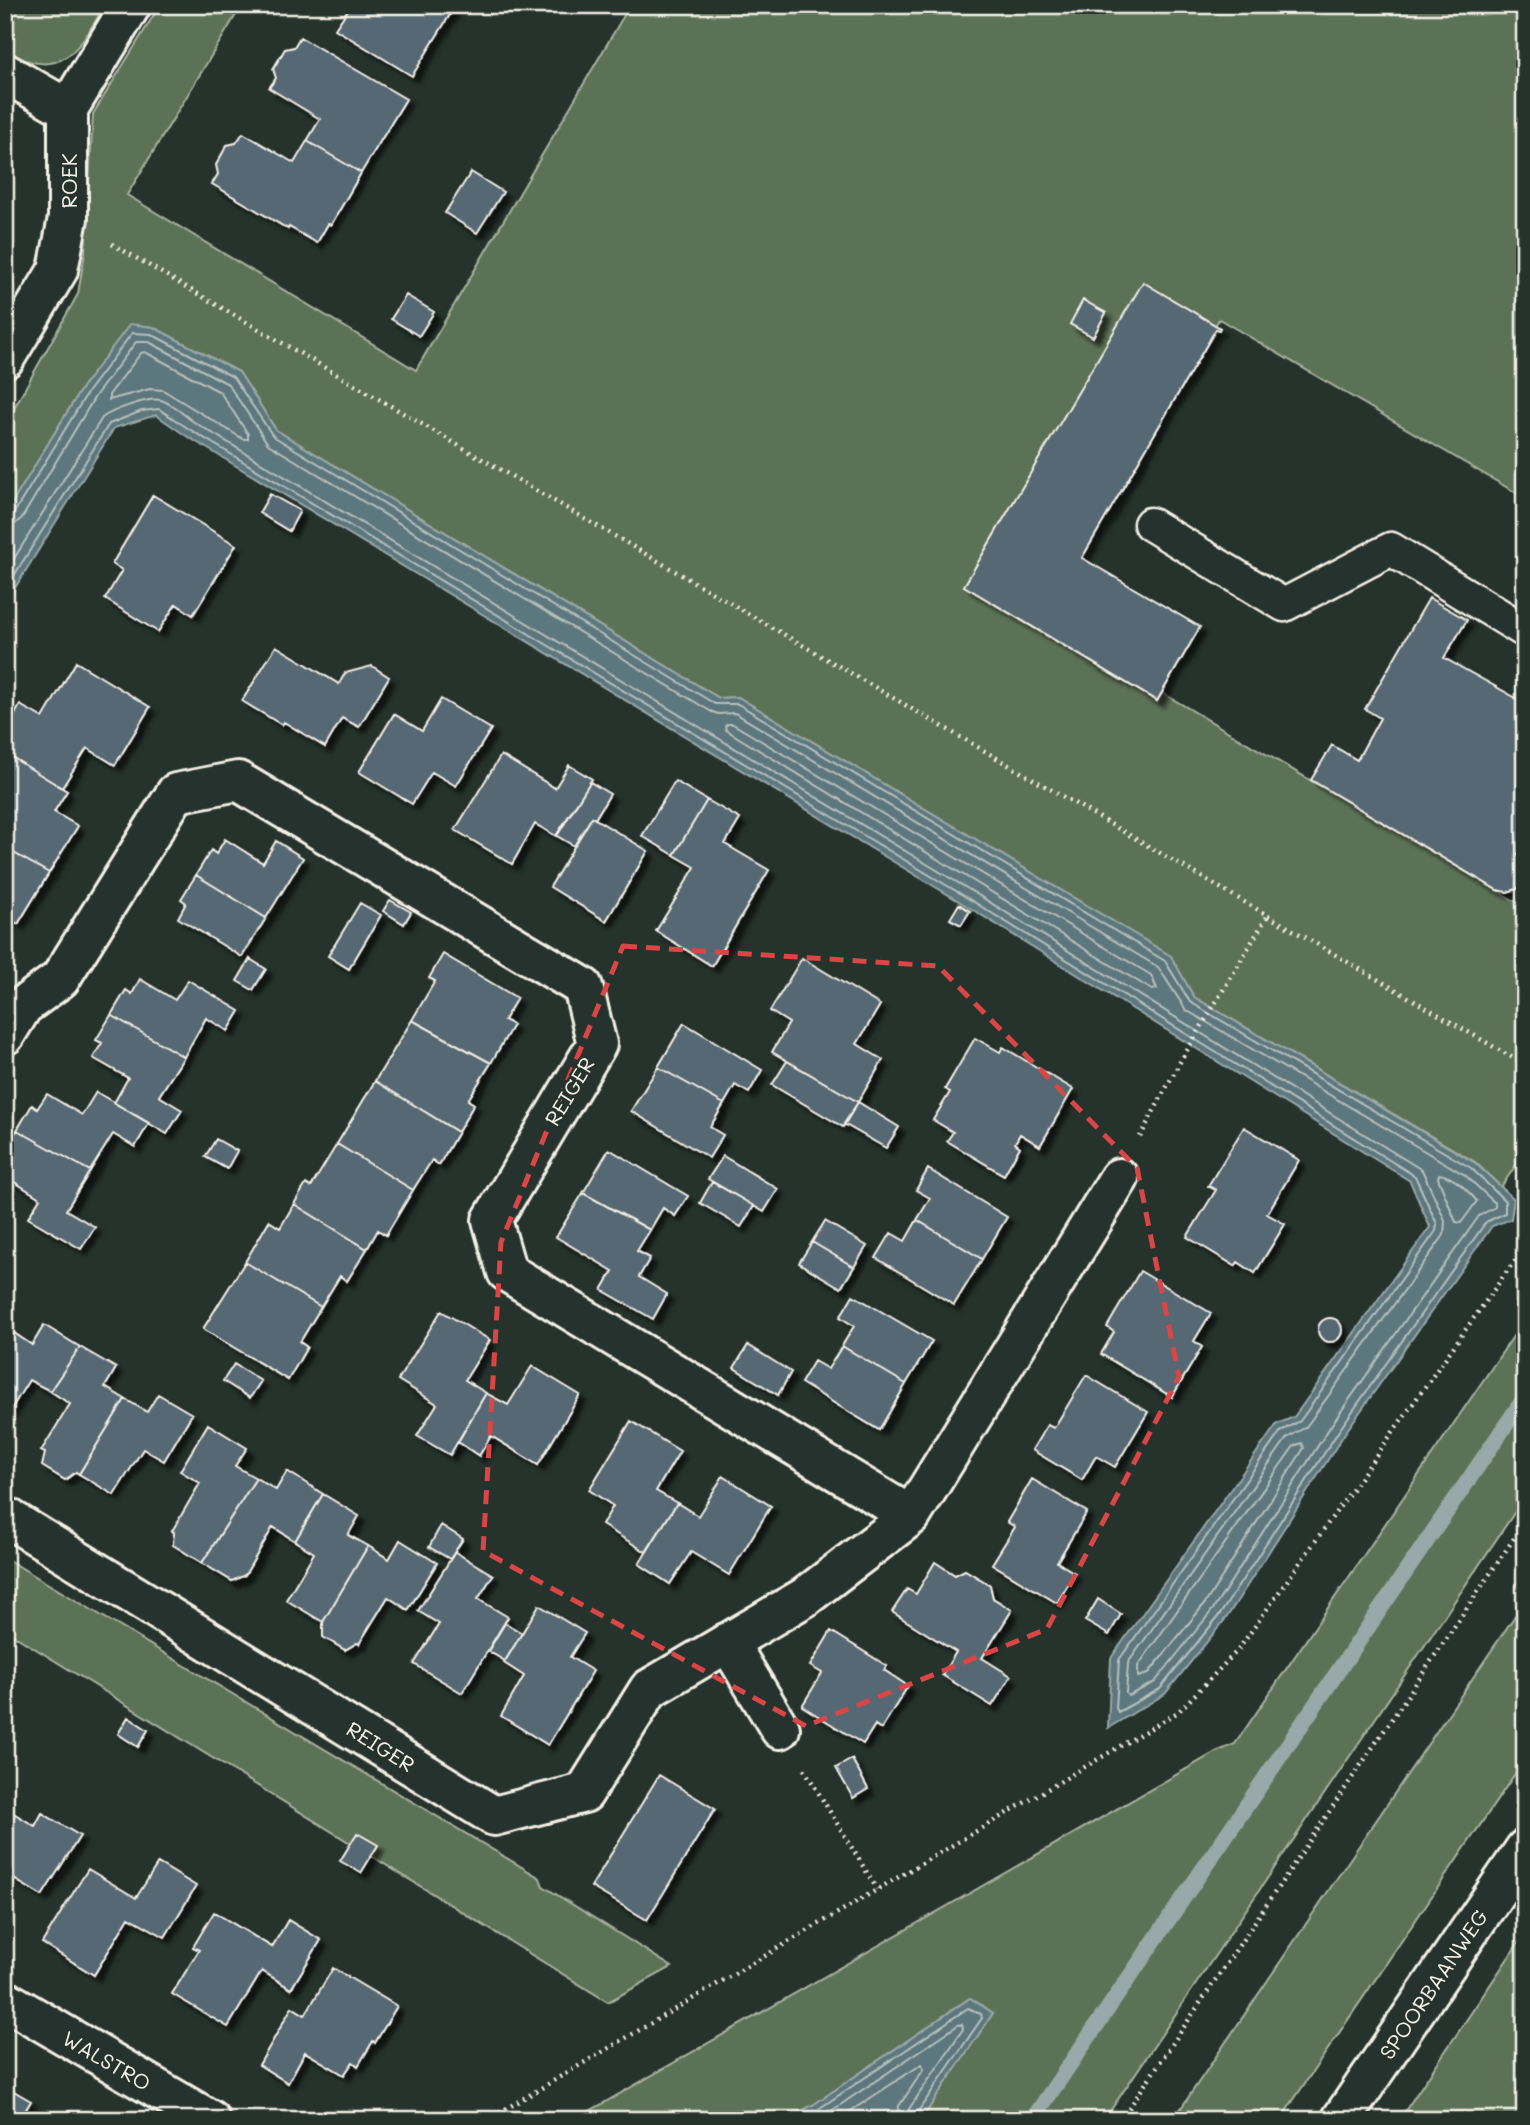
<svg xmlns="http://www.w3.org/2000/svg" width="1530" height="2125" font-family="Mali,sans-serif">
<defs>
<filter id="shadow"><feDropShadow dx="6" dy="6" stdDeviation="2" flood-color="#0009"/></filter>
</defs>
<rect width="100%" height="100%" fill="#26332d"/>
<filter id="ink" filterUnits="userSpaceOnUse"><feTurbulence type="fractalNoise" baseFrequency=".0143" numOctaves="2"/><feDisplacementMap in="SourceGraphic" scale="14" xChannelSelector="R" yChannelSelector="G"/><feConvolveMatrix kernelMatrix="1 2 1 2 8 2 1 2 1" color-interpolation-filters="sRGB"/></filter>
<g filter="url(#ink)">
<path fill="#5c7256" stroke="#a8b29f" stroke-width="2" d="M5,5h100c-26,44 -44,79 -100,45z
M160,5h82l-115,190 289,175 214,-365h895v493l-306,-179 -180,301 486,287v245l-24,35 -26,-25 -281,-165 -24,-41 -432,-259 -19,1 -443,-268 -37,-58 -86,-45 -23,-2 -47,61 -78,129v-91l73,-130 7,-42 8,-138z
M1525,1319v178l-421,623h-183l72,-107 -23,-15 -157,107 -28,15h-211l642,-368 19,-8z
M5,1558l535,320 3,8 129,81 -64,35 -603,-372z
M1525,1601v158l-245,361h-107z
M1525,1933v187h-126z"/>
<path fill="#5c777d" stroke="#99a8a8" stroke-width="2" d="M130,324l23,3 86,45 37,58 443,268 19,-1 433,259 23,41 281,166 39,36 -3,20 -19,7 -147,207 -118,184 -62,77 -57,34 3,-70 166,-234 17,-7 136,-190 -20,-46 -453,-281 -772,-465 -29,-20 -42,13 -109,176v-89l78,-129z
M970,1998l23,15 -72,107h-136l28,-15z"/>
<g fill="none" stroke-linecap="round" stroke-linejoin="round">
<path stroke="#b7c0bd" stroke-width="2" d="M145,352l75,40 28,42v5h-5l-80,-49 -13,-1 -41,11v-5l32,-42z
M5,517l9,-4 75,-123 43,-57 19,1 82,43 40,59 442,268h23l427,257 25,41 281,166 34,33v12l-19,9 -146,207 -119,184 -61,76 -42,23 -2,-4 3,-48 162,-229 19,-10 136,-190 1,-7 -22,-48 -454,-282 -772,-465 -30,-20 -17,2 -33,13 -104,166
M5,526l10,-2 7,-6 74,-123 40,-53h13l79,42 40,60 442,267 8,3 17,-1 423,254 28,43 279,165 30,28v4l-16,9 -147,208 -118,184 -59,74 -27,14 -2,-3 2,-30 159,-225 19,-11 138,-192 1,-15 -23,-50 -457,-283 -771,-465c-10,-7 -22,-19 -33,-22 -12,-3 -49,10 -59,18l-97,155
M728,724h5l418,251 6,14 -5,1 -426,-260 -1,-4z
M1439,1174c15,2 28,16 38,27l-16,22 -5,-1 -18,-44z
M1302,1443l2,5 -98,154 -58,72 -10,3v-11l156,-220z
M799,2120l18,-10 151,-102 13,6 1,4 -65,95 -1,7
M818,2120l140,-95 4,-1 1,5 -54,80 -2,11
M837,2120l85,-56 2,5 -25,37 -3,14"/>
<path stroke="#99a8a8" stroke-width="16" d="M1032,2120l493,-723"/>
</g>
<path fill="#566773" stroke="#f4f1e8" stroke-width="2" filter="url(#shadow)" d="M351,5h105l-44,71 -77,-47z
M300,37l106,62 -45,74 -54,-32 13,-22 -51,-31 7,-10 -3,-9 12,-20 9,-2z
M243,133l51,30 13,-22 54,32 -30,52 -3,-1 -11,19 -28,-16 -1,2 -76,-45 6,-10 -2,-9 11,-20 9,-2z
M471,172l32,20 -26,41 -32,-20z
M1143,282l77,46 -1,2 -3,-1 -134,229 118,69 -43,74 -193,-115z
M406,295l28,17 -15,24 -28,-17z
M1083,300l23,13 -13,24 -23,-13z
M270,494l30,17 -11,20 -30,-18z
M153,495l83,50 -43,70 -17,-11 -18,28 -53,-33 17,-29 -10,-6z
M1429,598l38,22 -23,38 81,45v139l-7,12 7,7v20l-8,8 -10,3 -10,-2 -186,-110 21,-35 25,15 23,-42 -15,-9z
M276,646l63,38 6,-11 27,-7 17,11 -30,50 -17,-9 -17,29 -41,-25 -2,3 -40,-24z
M76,662l74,45 -35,58 -28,-17 -25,40 -57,-35v-37l7,4 8,-15 23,13z
M441,699l50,30 -35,57 -24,-14 -20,32 -53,-32 35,-58 28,17z
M5,753l62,38 -13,21 24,14 -29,47 -44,-25z
M501,755l54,33 14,-23 23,14 -36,57 -21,-12 -23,40 -57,-34z
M675,781l32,19 -33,55 -32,-19z
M590,782l20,12 -15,25 -3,-2 -18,29 -17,-10z
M707,800l33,19 -15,25 44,26 -57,96 -56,-35 39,-64 -21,-12z
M592,817l56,34 -42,70 -56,-34z
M225,839l38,24 13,-22 27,17 -37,60 -70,-43 15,-25 5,4z
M5,848l44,25 -31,51 -13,-8z
M196,875l70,43 -24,39 -64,-39 8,-15 -5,-4z
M390,900l21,12 -7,12 -21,-13z
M360,903l21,12 -32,54 -21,-13z
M959,904l11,7 -9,14 -11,-6z
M443,954l74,44 -13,22 9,5 -22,38 -79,-43 23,-39 -6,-3z
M802,958l78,47 -23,39 26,16 -25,42 -86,-50 17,-29 -19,-12z
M250,959l16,10 -13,21 -16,-9z
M140,979l35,21 13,-20 52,31 -12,20 -22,-13 -22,39 -73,-42 15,-25 6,4z
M111,1015l73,42 -25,39 23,14 -15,24 -53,-31 14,-25 -35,-20 9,-15 -6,-3z
M412,1020l79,43 -23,37 6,4 -16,28 -83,-51z
M684,1023l78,47 -13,23 -14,-8 -11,19 -66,-37z
M975,1038l25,14 3,-5 70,42 -33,57 -20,-12 -5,9 5,4 -16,28 -57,-34 6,-9 -20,-12 17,-28 -5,-3z
M787,1061l71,41 -15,25 -71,-42z
M658,1067l66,37 -14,23 13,8 -14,23 -78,-47z
M375,1081l83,51 -19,33 -7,-5 -19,30 -76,-46z
M96,1092l53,31 -14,24 -22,-13 -23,37 -73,-41 15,-25 5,4 10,-15 35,21z
M858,1102l41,25 -13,21 -42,-24z
M1244,1127l55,33 -32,54 18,10 -30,49 -17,-11 -3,4 -48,-29 29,-47 -8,-4z
M17,1130l73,41 -24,39 29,17 -14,22 -53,-31 12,-20 -35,-22v-14l3,-4 -3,-2v-7z
M216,1139l21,12 -10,18 -22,-12z
M337,1144l76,46 -27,45 -8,-5 -11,19 -73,-45 12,-20 5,3z
M609,1149l79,47 -13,20 -12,-8 -13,22 -67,-37z
M723,1156l55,33 -14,23 -56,-33z
M928,1169l79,48 -25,42 -65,-39 13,-22 -14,-8z
M712,1182l42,24 -13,21 -41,-24z
M583,1193l67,37 -13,21 13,7 -11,19 28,17 -14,25 -51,-29 11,-19 -57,-34z
M294,1204l73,45 -20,32 -7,-5 -19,31 -76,-45 24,-41 11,7z
M917,1220l65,39 -28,46 -78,-47 15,-25 14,8z
M825,1221l42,25 -13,21 -42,-25z
M812,1242l42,25 -13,21 -42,-25z
M245,1262l76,45 -21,35 7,5 -19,33 -85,-51z
M1140,1271l71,42 -17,28 8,6 -30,50 -71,-43 13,-22 -7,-5z
M853,1295l79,46 -26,43 -64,-38 12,-20 -14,-9z
M441,1311l49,29 -25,40 21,13 -36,62 -33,-19 20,-32 -39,-24z
M1318 1330a12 12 0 1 1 24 0a12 12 0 1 1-24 0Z
M44,1325l36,22 -30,44 -21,-11 -24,39v-79l6,-9 21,14z
M748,1345l43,27 -13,23 -44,-27z
M842,1346l64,38 -27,46 -78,-47 13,-22 14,8z
M80,1347l36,21 -11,19 20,12 -46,75 -3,-2 -11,8 -23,-14 3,-13 -4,-2 29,-47 -20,-13z
M234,1364l27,17 -11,17 -27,-17z
M532,1366l48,29 -42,70 -47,-29 -12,20 -21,-14 28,-49 22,12z
M1086,1375l62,37 -33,55 -19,-11 -14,24 -50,-30 15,-25 7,3z
M158,1394l34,20 -28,47 -21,-12 -29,46 -35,-21 46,-75 22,13z
M631,1421l49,30 -24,40 21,12 -31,49 -44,-27 11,-19 -24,-16z
M208,1424l39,24 -12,18 21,12 -54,85 -29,-18 1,-13 -2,-1 28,-48 -20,-12z
M287,1471l36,23 -28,47 -22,-14 -28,48 -13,6 -30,-18 54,-85 20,12z
M723,1476l48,30 -42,69 -38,-23 -21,32 -31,-20 38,-61 21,13z
M1032,1479l55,33 -30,50 18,11 -18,30 -65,-39 23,-37 -8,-5z
M323,1494l36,22 -11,19 20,11 -45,76 -37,-22 28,-47 -19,-12z
M441,1525l22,14 -13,20 -21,-12z
M400,1540l37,23 -29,47 -20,-13 -29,47 -2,-1 -12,7 -22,-13v-15l45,-76 21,13z
M455,1552l38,23 -15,24 30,18 -46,76 -48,-29 25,-40 -21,-13z
M935,1562l20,13 10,-5 25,15 3,13 19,12 -30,48 29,18 -19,30 -50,-31 14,-23 -64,-40 15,-23 9,5z
M1098,1599l23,15 -12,21 -24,-14z
M539,1605l46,28 -15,24 23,14 -45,74 -47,-29 23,-40 -20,-13z
M505,1623l17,10 -17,28 -17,-10z
M831,1631l56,35 -3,4 24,16 -27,43 -6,-4 -12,19 -61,-38 20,-33 -12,-7z
M128,1717l20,13 -10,17 -20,-13z
M852,1759l16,30 -15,9 -17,-30z
M659,1775l56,34 -68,111 -56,-33z
M5,1808l30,18 7,-13 38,23 -38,60 -35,-21 -2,4z
M357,1833l21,12 -17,28 -21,-12z
M158,1863l38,23 -31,51 -36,-20 -35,58 -52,-32 46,-74 48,29z
M214,1912l58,35 16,-27 33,20 -30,49 -29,-18 -34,56 -56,-33 27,-44 -6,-3z
M333,1968l64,38 -22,37 -2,-2 -15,25 -5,-4 -9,13 -39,-23 -17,31 -29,-18 33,-58 13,8z
M5,2086l26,15 -10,17 3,2h-19z"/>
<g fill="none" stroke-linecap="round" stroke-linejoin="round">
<defs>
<path id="lane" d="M1150,524l134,81 107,-56 134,82"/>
<path id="street" d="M5,73l63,36
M5,358l53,-88 10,-52v-109l63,-104
M5,1035l18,-29 37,-27 116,-186 62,-12 345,206 14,57 -105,176 15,52 404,244
M5,1516l489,300 90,-23 65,-104 156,-92 106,-81 208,-338
M728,1642l52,87
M5,2000l205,120"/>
<path id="secondary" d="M1341,2120l184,-271"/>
</defs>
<use href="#lane" stroke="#f4f1e8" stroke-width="37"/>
<use href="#street" stroke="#f4f1e8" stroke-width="44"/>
<use href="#secondary" stroke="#f4f1e8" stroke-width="44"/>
<path stroke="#f4f1e8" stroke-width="4.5" stroke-dasharray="2 5" stroke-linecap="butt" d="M112,244l1413,821
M1140,1137l40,-75 88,-147
M804,1769l73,120
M487,2120l691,-408 60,-62 287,-404
M1121,2120l404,-598"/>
<use href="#lane" stroke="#26332d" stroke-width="32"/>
<use href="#street" stroke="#26332d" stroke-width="38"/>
<use href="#secondary" stroke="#26332d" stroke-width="38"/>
</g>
</g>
<path fill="none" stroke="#da4645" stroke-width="5" stroke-dasharray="14 9" stroke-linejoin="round" d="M623,946l315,20 199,202 42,209 -132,252 -241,97 -323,-175 18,-309z"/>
<g text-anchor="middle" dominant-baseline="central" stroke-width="5" stroke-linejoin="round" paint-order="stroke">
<g font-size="21" fill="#f4f1e8" stroke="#26332d">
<text transform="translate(68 181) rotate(-90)">ROEK</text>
<text transform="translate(569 1091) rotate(-59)">REIGER</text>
<text transform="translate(381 1746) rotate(32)">REIGER</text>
<text transform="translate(1433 1984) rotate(-56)">SPOORBAANWEG</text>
<text transform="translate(107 2060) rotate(30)">WALSTRO</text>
</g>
</g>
<rect width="1530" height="2125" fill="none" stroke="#26332d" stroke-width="28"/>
<rect x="14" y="14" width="1502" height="2097" fill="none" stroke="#f4f1e8" stroke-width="2.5" filter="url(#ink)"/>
</svg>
